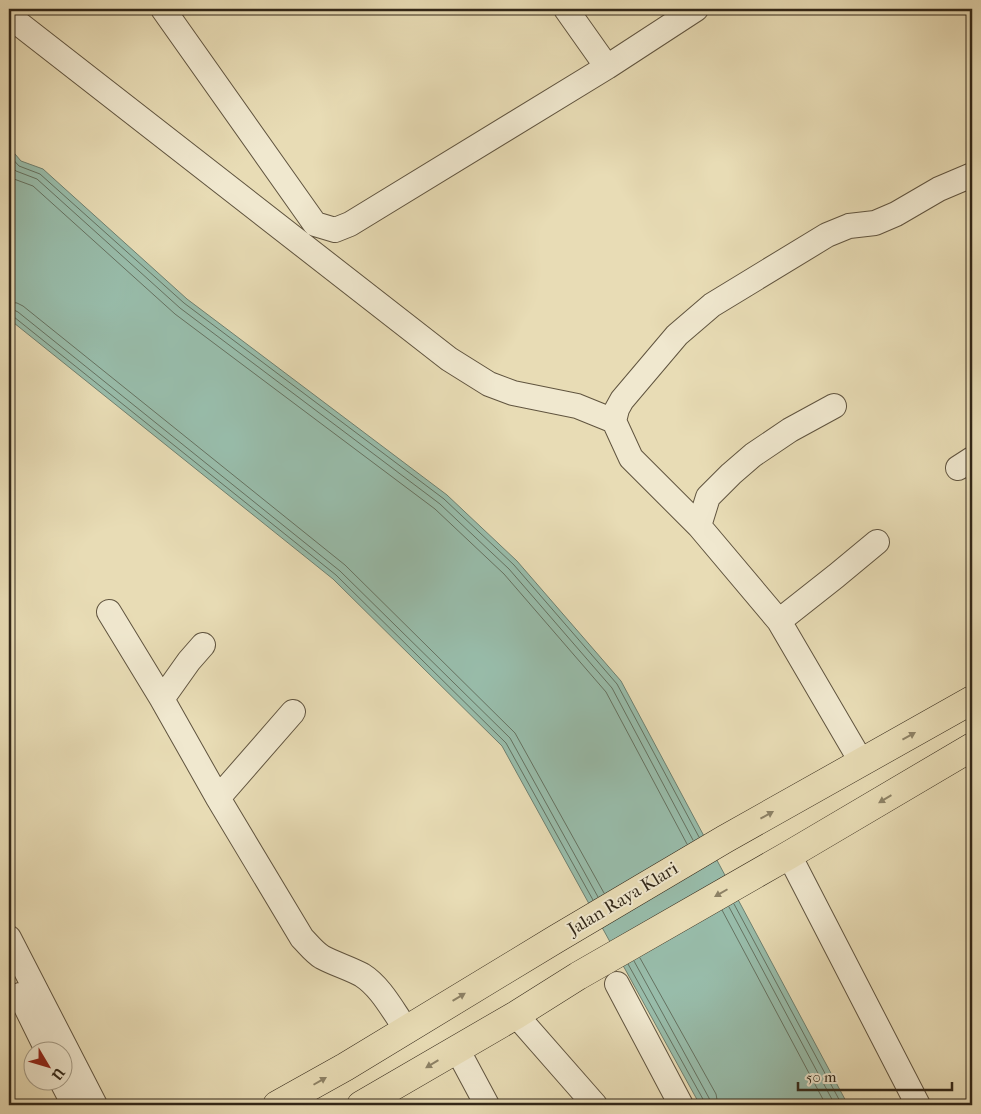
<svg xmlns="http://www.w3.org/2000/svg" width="981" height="1114" font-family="'IM FELL French Canon',serif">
<rect width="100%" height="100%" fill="#e8dcb5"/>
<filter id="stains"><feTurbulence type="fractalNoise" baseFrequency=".004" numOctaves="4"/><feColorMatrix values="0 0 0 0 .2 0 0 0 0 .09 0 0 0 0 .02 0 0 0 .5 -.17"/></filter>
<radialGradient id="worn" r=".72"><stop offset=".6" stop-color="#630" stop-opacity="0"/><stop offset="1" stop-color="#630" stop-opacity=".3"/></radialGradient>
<path fill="#98bcaa" stroke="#6f8070" d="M9,147l12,14 22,8 144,130 260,196 70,66 104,120 227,424h-148l-198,-359 -169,-167 -324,-260z"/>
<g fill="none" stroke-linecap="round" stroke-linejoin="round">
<path stroke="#657261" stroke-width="1" d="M9,155l10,11 21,8 144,129 260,196 70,66 103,119 82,153
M9,164l7,7 21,8 143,129 260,196 69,65 103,119 81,152
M9,176l5,3 19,7 142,128 260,195 69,65 102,118 81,152
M9,302l8,1 6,3 322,259 170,168 89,160
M9,309l5,1 4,2 322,259 170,167 88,159
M9,315l5,2 322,258 170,168 87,157
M734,904l108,201
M729,907l106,198
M722,910l104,195
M640,958l76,136 2,11
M634,961l75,137 2,7
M628,964l76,137v4"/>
<defs>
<path id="minor" d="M163,9l152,215 20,6 15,-6 257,-157 89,-58
M566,9l41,58
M9,16l440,343 40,25 24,9 64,13 37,15
M958,468l14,-9
M699,526l9,-29 23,-23 22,-19 37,-25 44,-24
M109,612l53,87
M779,621l57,-45 41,-34
M203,645l-14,16 -27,38 56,99 84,140c7,7 12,14 20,19 13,7 27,11 40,18 19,12 31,36 44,54
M862,763l-83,-142 -80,-95 -68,-68 -17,-37 3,-12 5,-9 55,-65 35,-30 115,-70 22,-9 26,-3 21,-9 43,-25 33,-14
M218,798l75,-86
M789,855l129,250
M9,938l86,167
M617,984l64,121
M20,995l28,57
M516,1015l79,90
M457,1049l30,56
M62,1082l12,23"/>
<path id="highway" d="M277,1105l68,-38 211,-128 169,-100 247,-139
M361,1105l155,-90 62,-39 211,-121 183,-108"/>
</defs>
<use href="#minor" stroke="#60543f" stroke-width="26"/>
<use href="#highway" stroke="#322718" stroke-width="29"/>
<use href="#minor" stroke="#f0e8cf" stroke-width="24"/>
<use href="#highway" stroke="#e8dcb5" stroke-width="28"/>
</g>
<defs><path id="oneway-solid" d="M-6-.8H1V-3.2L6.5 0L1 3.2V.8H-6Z" transform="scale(1.25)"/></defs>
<g fill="#8d8266">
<use href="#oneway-solid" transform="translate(909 736) rotate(-29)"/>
<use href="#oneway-solid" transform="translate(885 799) rotate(149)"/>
<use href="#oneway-solid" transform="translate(767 815) rotate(-29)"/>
<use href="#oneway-solid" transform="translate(721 893) rotate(150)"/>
<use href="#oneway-solid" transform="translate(459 997) rotate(-31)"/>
<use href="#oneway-solid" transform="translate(432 1064) rotate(149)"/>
<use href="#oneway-solid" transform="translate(320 1081) rotate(-30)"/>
</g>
<g text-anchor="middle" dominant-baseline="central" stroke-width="4" stroke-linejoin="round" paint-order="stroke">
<g font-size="18" fill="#322718" stroke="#f0e8cf">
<text transform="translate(623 899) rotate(-31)">Jalan Raya Klari</text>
</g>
</g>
<rect width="981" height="1114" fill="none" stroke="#e8dcb5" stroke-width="30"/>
<rect x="10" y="10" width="961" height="1094" fill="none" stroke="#322718" stroke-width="2.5"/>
<rect x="15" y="15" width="951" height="1084" fill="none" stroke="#322718"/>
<g transform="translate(48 1066) rotate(128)"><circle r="24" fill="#f0e8cf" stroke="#a49b86"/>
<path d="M0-4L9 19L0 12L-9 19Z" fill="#8f2418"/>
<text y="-8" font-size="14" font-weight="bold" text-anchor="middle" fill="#322718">U</text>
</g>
<path d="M798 1082v8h154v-8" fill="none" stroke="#322718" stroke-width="2.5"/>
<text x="806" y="1082" font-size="15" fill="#322718" stroke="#f0e8cf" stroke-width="4" paint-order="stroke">50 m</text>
<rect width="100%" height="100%" filter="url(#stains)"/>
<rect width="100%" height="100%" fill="url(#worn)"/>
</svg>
